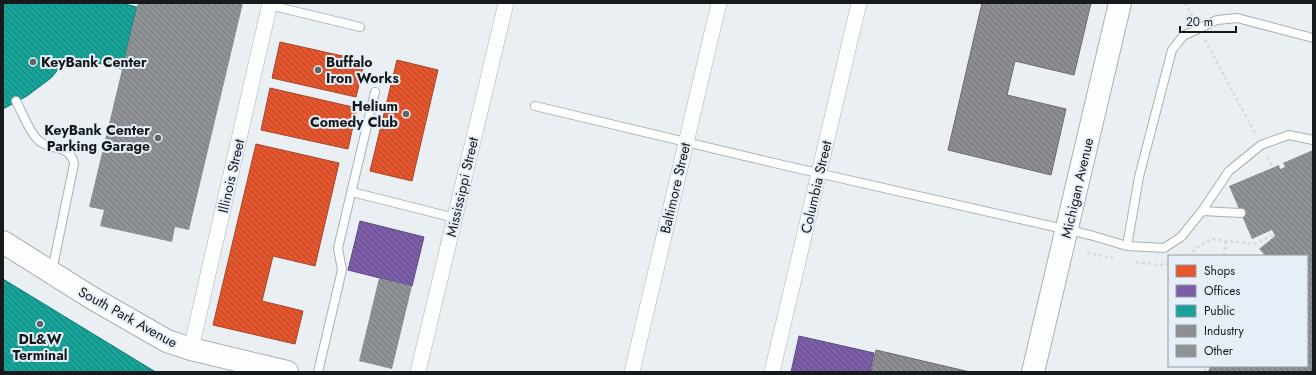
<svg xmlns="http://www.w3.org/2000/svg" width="1316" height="375" font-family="Jost,sans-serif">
<defs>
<pattern id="shops-back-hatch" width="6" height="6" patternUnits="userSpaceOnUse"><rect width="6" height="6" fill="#e4572e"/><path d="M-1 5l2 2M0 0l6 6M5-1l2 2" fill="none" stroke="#b84727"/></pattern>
<pattern id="offices-back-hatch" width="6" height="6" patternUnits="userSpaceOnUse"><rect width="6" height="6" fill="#7b5ea7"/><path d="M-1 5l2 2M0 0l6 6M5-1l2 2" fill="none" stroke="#644d87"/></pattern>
<pattern id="public-back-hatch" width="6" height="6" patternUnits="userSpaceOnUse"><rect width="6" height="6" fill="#17a398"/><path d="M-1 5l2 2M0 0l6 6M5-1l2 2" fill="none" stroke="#14847b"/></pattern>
<pattern id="industry-back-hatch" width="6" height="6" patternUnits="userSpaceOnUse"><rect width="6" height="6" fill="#8d8d92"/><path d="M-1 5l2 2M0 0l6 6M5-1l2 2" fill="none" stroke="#727277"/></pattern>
<pattern id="building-back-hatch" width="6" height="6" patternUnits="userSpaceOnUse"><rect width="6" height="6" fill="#909396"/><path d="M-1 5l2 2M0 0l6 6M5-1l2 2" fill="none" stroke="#75777a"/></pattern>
</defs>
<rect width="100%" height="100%" fill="#eaeff3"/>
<path fill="url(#shops-back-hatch)" stroke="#a64529" d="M280,42l85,19 -9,36 -84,-19z
M397,60l41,10 -26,111 -42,-10z
M270,88l87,20 -9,41 -87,-19z
M256,144l83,19 -24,103 -42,-10 -11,45 41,10 -8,33 -82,-19z"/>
<path fill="url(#offices-back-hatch)" stroke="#5d4a7e" d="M360,221l64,16 -12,49 -64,-16z
M799,336l75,17 -4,19h-79z"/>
<path fill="url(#public-back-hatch)" stroke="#177a73" d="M3,3h118l16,4 -15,62 -52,-13 -19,22 -24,18 -24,13z
M3,279l146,89 7,4h-153z"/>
<path fill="url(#industry-back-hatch)" stroke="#6a6a6f" d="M982,3h109l-17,72 -59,-14 -8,34 59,14 -15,66 -103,-25z
M876,350l94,22h-99z"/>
<path fill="url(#building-back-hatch)" d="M138,3h105l-54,227 -14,-3 -3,15 -72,-16 4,-16 -15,-3z
M1313,150v222h-105l2,-6h97v-110h-45l2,-2 -5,-5 16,-13 -3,-6 -20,9 -23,-53 50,-21 1,4 5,-2 -2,-4z
M379,278l33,8 -20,83 -33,-8z"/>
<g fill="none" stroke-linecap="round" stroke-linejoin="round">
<defs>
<path id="lane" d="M269,5l91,22
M16,101c7,13 12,29 22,39 11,11 33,4 36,24l-22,107
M535,106l239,57 316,72 37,11 37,2 17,-11 21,-26 27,-40 32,-26 28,-10 24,5
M352,192l103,26
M1202,211l39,2
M1127,246l12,-69 33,-127 11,-14 34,-16 20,-2 76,20
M318,372l24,-102 -4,-22 37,-156"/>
<path id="street" d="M191,349l79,-346
M418,372l88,-369
M632,372l87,-369
M772,372l87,-369"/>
<path id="secondary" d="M3,242l89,56 75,43 24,8 96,23
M1033,372l87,-369"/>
</defs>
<use href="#lane" stroke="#acb0b3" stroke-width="10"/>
<use href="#street" stroke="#acb0b3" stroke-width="16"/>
<use href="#secondary" stroke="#acb0b3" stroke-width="24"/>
<path stroke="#d8dada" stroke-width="2.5" stroke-dasharray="3 3" stroke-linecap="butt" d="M1185,3l8,14
M1205,40l50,93
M1268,157l5,11
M1087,253l26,5
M1188,256l11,-10 13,-7 43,5 19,-10
M1224,256l2,-16
M1136,262l23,3 10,-1
M1205,372l1,-6"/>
<use href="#lane" stroke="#fcfdfd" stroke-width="8"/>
<use href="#street" stroke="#fcfdfd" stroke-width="15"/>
<use href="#secondary" stroke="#fcfdfd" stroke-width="22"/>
</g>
<g fill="#616568" stroke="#e6eff7" stroke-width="1.5">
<circle cx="33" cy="62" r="4"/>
<circle cx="318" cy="70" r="4"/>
<circle cx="406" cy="114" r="4"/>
<circle cx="158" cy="138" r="4"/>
<circle cx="40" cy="324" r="4"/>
</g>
<g text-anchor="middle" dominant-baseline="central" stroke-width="4" stroke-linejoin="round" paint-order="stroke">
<g font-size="14" font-weight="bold" fill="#171a1d" stroke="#e6eff7" text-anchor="start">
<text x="41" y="62">KeyBank Center</text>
<text x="326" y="62">Buffalo<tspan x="326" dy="16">Iron Works</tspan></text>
<text x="398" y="106" text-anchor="end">Helium<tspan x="398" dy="16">Comedy Club</tspan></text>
<text x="150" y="130" text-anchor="end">KeyBank Center<tspan x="150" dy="16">Parking Garage</tspan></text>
<text x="40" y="339" text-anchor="middle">DL&amp;W<tspan x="40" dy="16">Terminal</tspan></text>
</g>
<g font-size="14" fill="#171a1d" stroke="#e6eff7">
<text transform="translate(231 176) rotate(-77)">Illinois Street</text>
<text transform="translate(462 187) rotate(-77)">Mississippi Street</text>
<text transform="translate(816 187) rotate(-77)">Columbia Street</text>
<text transform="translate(675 188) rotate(-77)">Baltimore Street</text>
<text transform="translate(1077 188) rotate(-77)">Michigan Avenue</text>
<text transform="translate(128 317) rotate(29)">South Park Avenue</text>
</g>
</g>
<rect width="1316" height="375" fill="none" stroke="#171a1d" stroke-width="8"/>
<rect x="1168" y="255" width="140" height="112" fill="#e6eff7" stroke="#939aa0"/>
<rect x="1176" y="265" width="20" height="12" fill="#e4572e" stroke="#939aa0"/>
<text x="1204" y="275" font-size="12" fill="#171a1d">Shops</text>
<rect x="1176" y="285" width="20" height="12" fill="#7b5ea7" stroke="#939aa0"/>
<text x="1204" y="295" font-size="12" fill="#171a1d">Offices</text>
<rect x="1176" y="305" width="20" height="12" fill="#17a398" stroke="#939aa0"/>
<text x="1204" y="315" font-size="12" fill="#171a1d">Public</text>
<rect x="1176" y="325" width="20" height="12" fill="#8d8d92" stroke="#939aa0"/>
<text x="1204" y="335" font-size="12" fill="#171a1d">Industry</text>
<rect x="1176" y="345" width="20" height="12" fill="#909396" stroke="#939aa0"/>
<text x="1204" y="355" font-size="12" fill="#171a1d">Other</text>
<path d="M1180 26v6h56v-6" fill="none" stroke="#171a1d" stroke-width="2"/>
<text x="1186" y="26" font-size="12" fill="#171a1d" stroke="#e6eff7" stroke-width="3" paint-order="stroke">20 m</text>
</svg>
